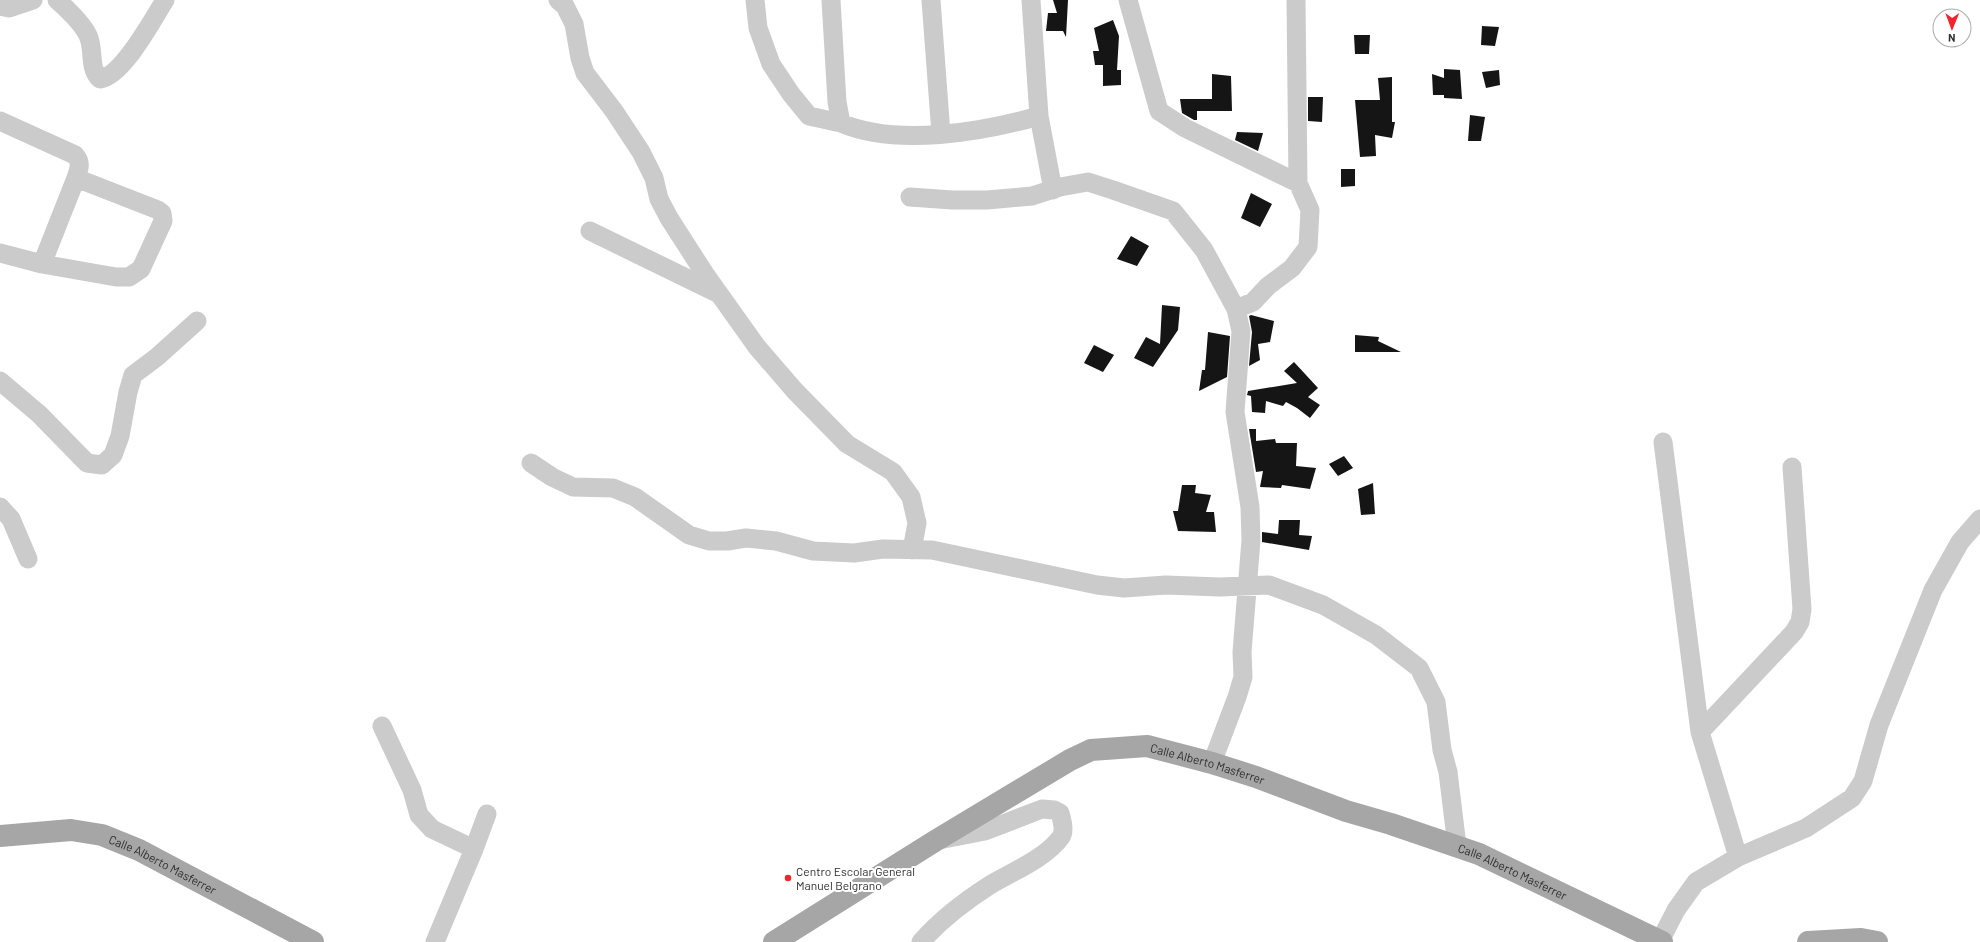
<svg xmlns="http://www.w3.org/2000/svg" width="1980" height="942" font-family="Barlow,sans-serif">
<rect width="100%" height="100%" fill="#fff"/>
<path fill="#151515" d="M1053,0h15l-2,37 -3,-6h-17l2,-18h9z
M1113,20l6,16 -2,34h4v15l-18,1v-21h-8l-2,-14h6l-5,-23z
M1482,26l17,1 -4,19 -14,-1z
M1354,35h16l-1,19h-14z
M1444,69l16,1 2,29 -18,-1v-3h-11l-1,-21 12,4z
M1499,70l1,15 -14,3 -4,-16z
M1212,74l19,2 1,35h-35v9h-3l-12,-7 -2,-14h32z
M1392,77v45h3l-3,16 -17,-3 1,21 -16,1 -5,-57h25l-2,-22z
M1308,97h15l-1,25 -14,-1z
M1470,115l15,2 -4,24h-13z
M1237,132l26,1 -5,18 -23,-11z
M1341,169h14v17l-14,1z
M1251,193l21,11 -12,23 -19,-9z
M1131,236l18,10 -12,20 -20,-7z
M1162,305l18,2 -2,23 -25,37 -19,-9 12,-21 14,7z
M1251,315l23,6 -4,21 -12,2 2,16 -11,6 3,-34 -3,-16z
M1208,332l22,4 -3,41 -28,14 3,-21h3z
M1355,335l24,2 -1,4 23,11h-46z
M1094,345l20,10 -11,17 -19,-9z
M1294,362l24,26 -10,9 12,8 -10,13 -13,-10 -11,-6 -3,4 -17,-5 -1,12 -13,-1 -1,-16 -4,-1 1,-4 49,-8 -13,-12z
M1249,429h7v12l19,-2 1,4h21l-1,23 20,2 -6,21 -28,-4 -1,3 -21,-1 3,-16 -7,1z
M1344,456l9,12 -15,8 -9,-12z
M1373,483l2,31 -14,1 -3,-26z
M1182,485h14l-1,8 16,2 -5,17h8l2,20 -38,-1 -5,-20h5z
M1279,520h21l-1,15 13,1 -3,14 -47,-8v-10l16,2z"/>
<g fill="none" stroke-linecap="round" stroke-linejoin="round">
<path stroke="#cbcbcb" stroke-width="19" d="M57,0c10,9 28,26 32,38 5,14 0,31 11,41 23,-3 53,-60 65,-79
M558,0l7,6 9,18 6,34 5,15 29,38 27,41 13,26 5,21 10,19 36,56 52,73 38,44 52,53 46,28 18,25 6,26 -5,27
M755,0l3,28 13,36 20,30 18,22 32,7
M831,0l6,102 4,21c56,24 142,9 198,-7
M931,0l10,134
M1031,0l8,116 14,74
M1128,0l31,111 26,17 113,55 12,27 -2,37 -16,21 -24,18 -15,16 -17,7
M1296,0l2,183
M0,6l9,2 24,-8
M0,121l75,34c7,8 4,14 1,23l-34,86
M910,197l42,3h35l45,-4 28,-9 28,-5 25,8 60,21 31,39 32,59 5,22 -6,81 15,95 1,33 -9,112 1,25 -6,20 -25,66
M590,231l127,62
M0,253l42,11 74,13h13l12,-8 22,-48 -1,-8 -4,-3 -82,-32
M0,381l39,33 48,49 15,2 11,-10 7,-19 8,-44 5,-17 24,-18 40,-36
M1663,442l37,290 38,125
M531,463l21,14 21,10 40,1 22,9 54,38 20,6h18l19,-3 30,3 37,10 41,2 29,-4 49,1 165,35 27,3 42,-3 54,2 49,-2 54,20 53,30 43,33 17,34 6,48 6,22 9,74
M0,507l11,12 17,40
M382,726l30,64 7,25 13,14 42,20
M1700,732l94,-100 6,-10 2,-13 -10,-142
M1660,941l16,-31 20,-28 42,-25 68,-29 46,-30 11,-17 16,-56 54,-135 27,-48 20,-23
M435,942l39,-93 13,-35
M921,942c20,-23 44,-41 69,-57 22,-13 56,-27 71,-48 4,-6 1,-17 -1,-24l-6,-3 -12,-1 -57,22 -41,8"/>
<g stroke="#a6a6a6" stroke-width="22">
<path id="s1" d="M0,836l71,-6 31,5 37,15 174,92"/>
<path id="s2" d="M774,942l161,-101 135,-81 21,-10 56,-4 65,17 44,14 90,34 45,13 88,30 183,88"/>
<path d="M1808,942l53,-3 16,3"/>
</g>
</g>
<circle fill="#f1242b" stroke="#fff" stroke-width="1.5" cx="788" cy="878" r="4"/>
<g text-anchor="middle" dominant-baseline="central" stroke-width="4" stroke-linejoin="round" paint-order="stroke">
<g font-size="12" fill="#2e2e2e" stroke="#fff">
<text stroke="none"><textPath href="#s2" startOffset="490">Calle Alberto Masferrer</textPath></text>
<text stroke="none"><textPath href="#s1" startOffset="170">Calle Alberto Masferrer</textPath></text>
<text stroke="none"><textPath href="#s2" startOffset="814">Calle Alberto Masferrer</textPath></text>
</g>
<g font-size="12" fill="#2e2e2e" stroke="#fff" text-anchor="start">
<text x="796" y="871">Centro Escolar General<tspan x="796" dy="14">Manuel Belgrano</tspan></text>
</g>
</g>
<g transform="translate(1952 28) rotate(181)"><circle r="19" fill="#ffffff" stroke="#ababab"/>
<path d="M0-3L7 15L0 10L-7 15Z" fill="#f1242b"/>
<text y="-6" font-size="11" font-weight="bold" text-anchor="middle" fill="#2e2e2e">N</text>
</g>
</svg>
